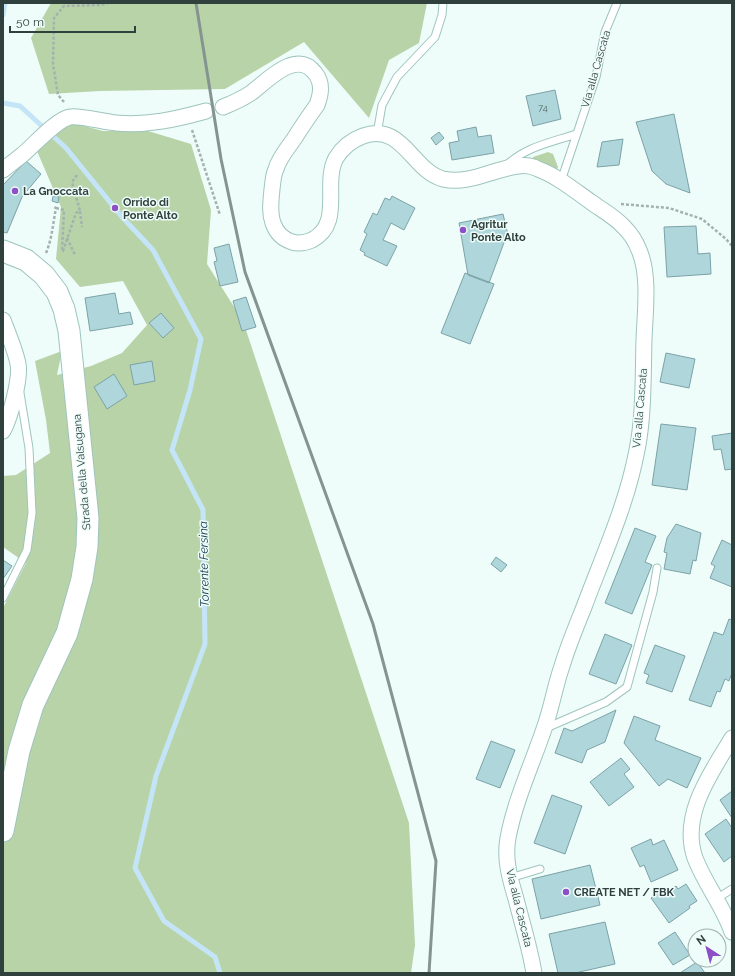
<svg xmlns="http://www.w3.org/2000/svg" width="735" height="976" font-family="Raleway,sans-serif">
<rect width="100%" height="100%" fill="#eefdfa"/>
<path fill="#b9d3a9" d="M51,3h376l-8,40 -30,17 -20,58 -65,-76 -79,47 -125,2 -51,3 -18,-56z
M69,122l34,9h45l43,13 20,66 -4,54 36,57 166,502 6,122 -4,28h-408v-365l23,-45 -23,-16v-71l13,-1 34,-22 -4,-33 -11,-59 27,-10 -5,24 34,-9 31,-13 25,-28 -24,-44 -43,6 -24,-28 5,-52 -24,-56z
M548,152l5,2 5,13 -1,2c-8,-2 -16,-8 -24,-10v-2z"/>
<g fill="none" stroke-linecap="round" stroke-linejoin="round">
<path stroke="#c4e5f7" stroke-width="5" d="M3,15l2,-12
M3,103l17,3 46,42 56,69 31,33 48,89 -11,51 -18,60 31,60 2,134 -49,132 -21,92 29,53 51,36 5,16"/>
</g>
<path fill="#aed6db" stroke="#7ca2a7" d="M555,90l6,29 -28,7 -7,-30z
M674,114l16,79 -24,-9 -14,-13 -16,-49z
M476,127l2,10 13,-2 3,18 -42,7 -3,-17 10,-2 -2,-10z
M439,132l5,6 -8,7 -5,-7z
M623,139l-4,26 -22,2 5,-25z
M26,161l15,13 -19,23 -15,36 -4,-1v-47z
M53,196l6,1 -1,6 -6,-2z
M392,196l23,12 -11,22 -13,-7 -8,17 14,6 -10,20 -23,-11 1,-2 -5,-3 7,-16 -3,-2 9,-19 4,2 8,-17 5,2z
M503,214l6,25 -4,1 -16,43 -21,-8 -9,-52z
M696,226l2,28 12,-1 1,21 -44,3 -3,-50z
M229,244l9,38 -18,4 -6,-24 3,-1 -3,-13z
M465,273l29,11 -24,60 -29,-11z
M115,293l4,21 11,-2 3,12 -43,7 -5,-33z
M246,297l10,30 -14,4 -9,-30z
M161,313l13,15 -11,10 -14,-15z
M666,353l29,6 -6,29 -29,-6z
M152,361l3,20 -21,4 -4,-20z
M114,374l13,22 -20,13 -13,-22z
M661,424l35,4 -9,62 -35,-5z
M732,433v36l-7,1 -4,-21 -7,1 -2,-14z
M676,524l25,9 -5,28 -3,-1 -3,14 -26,-5 3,-16 -3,-1 3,-14z
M635,528l21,8 -11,26 7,3 -20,49 -27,-11z
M722,540l10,5v42l-22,-9 5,-12 -4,-2z
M496,557l11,8 -6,7 -10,-8z
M3,560l9,6 -9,13z
M729,619l3,1v53l-3,8 -4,-2 -5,13 -3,-1 -6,16 -22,-7 25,-68 9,3z
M605,634l27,11 -16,39 -27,-10z
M655,645l30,11 -13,36 -26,-9 3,-8 -5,-2z
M616,710l-11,32 -18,8 -5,13 -27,-10 9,-25 8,3z
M634,716l26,10 -5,14 46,18 -14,30 -19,-9 -9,7 -35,-43z
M491,741l24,9 -15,38 -24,-9z
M621,758l9,11 -6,5 10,13 -25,19 -19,-24z
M732,791v27l-12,-18z
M552,795l30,11 -17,48 -31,-11z
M726,819l6,9v28l-8,6 -19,-28z
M651,839l2,6 11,-5 14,30 -27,12 -7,-17 -4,2 -9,-19z
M590,865l10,40 -59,14 -9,-40z
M686,884l11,17 -8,5 1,2 -21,15 -18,-25 10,-7 3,4 12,-9 2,3z
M605,922l10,42 -40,9h-17l-9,-39z
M675,932l15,23 -17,10 -15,-22z
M697,962l8,11h-25z"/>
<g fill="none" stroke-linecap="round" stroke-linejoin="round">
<defs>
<path id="service" d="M377,134l5,-29 15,-28 38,-40 7,-22 1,-12
M506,166c18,-19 47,-24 70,-32
M561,181l35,-104 9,-45 12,-29
M3,598l24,-48 5,-37 -3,-65 -9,-55
M546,728l60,-26 21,-15 26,-95 4,-24
M510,878l30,-9
M716,899l16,-10"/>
<path id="minor" d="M223,107c10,-4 19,-8 28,-14 15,-11 45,-45 64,-20 8,10 6,21 2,32 -8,11 -16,23 -23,34 -7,10 -15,19 -18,30 -3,6 -3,13 -4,20 -1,12 -3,23 1,34 3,9 10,16 19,19 7,2 13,1 20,-2 32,-17 10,-56 24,-82 6,-10 16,-18 27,-22 40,-14 49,35 80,43 26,6 50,-10 75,-13 7,-1 14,0 20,3 19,7 36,21 53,33 11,8 24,15 33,25 6,6 12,15 15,23 11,25 6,62 5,89 -1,35 0,77 -7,111 -10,54 -34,106 -53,157 -8,20 -16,39 -22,59 -7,20 -10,40 -17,60 -12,36 -30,74 -37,112 -4,21 2,41 8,61 6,24 14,49 18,74
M3,170c6,-5 13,-10 19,-15 11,-9 35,-36 48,-38 9,-2 34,5 46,6 31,3 61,-4 90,-12
M3,320c5,13 13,32 15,44 3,14 -8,54 -15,67
M732,738c-21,35 -52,77 -37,120 10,26 28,48 37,74"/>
<path id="secondary" d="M3,251l23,9 18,15 13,17 7,17 5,22 19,187 -1,29 -5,32 -15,54 -34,72 -14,46 -16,80"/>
</defs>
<use href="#service" stroke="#9ec5bd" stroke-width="9"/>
<use href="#minor" stroke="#9ec5bd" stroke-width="17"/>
<use href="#secondary" stroke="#9ec5bd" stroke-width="23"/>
<path stroke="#a3b2af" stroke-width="2.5" stroke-dasharray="3 2" stroke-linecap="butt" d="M64,102l-6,-7 -5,-31 1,-46 10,-12 37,-1 7,-2
M192,130l28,85
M77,175l-5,7 8,29
M621,204l48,4 33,11 24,20 6,7
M56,208l8,2 -2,41h1l13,-38 4,-2 2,16
M67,238l8,17
M46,253c6,-14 7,-30 10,-45l-2,-1"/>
<use href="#service" stroke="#fff" stroke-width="7"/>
<use href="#minor" stroke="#fff" stroke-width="15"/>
<use href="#secondary" stroke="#fff" stroke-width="21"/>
<path stroke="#859491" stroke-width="3" d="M196,3l25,156 24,113 128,352 63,237 -7,112"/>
</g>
<g fill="#8c4fc5" stroke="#eefdfa" stroke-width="1.5">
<circle cx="15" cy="191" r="4"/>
<circle cx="115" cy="208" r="4"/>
<circle cx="463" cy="230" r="4"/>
<circle cx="566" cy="892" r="4"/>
</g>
<g text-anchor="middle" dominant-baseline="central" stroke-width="3" stroke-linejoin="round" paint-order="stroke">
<g font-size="9" fill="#506664">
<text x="543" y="108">74</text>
</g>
<g font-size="11" fill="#30403d" stroke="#eefdfa">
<text transform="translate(596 69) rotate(-74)">Via alla Cascata</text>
<text transform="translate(640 408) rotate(-85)">Via alla Cascata</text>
<text transform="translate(82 472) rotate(-95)">Strada della Valsugana</text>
<text transform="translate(519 908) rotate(76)">Via alla Cascata</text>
</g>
<g font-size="11" font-weight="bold" fill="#30403d" stroke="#eefdfa" text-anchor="start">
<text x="23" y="191">La Gnoccata</text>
<text x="123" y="202">Orrido di<tspan x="123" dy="13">Ponte Alto</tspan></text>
<text x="471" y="224">Agritur<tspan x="471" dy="13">Ponte Alto</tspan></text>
<text x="574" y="892">CREATE NET / FBK</text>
</g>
<g font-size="12" font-style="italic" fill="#133a4c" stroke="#eefdfa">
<text transform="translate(204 564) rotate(-91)">Torrente Fersina</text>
</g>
</g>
<rect width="735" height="976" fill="none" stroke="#30403d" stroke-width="8"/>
<g transform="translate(707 948) rotate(324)"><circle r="19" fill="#eefdfa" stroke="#a2b1ae"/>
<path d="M0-3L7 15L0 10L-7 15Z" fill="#8c4fc5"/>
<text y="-6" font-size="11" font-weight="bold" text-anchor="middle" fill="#30403d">N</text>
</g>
<path d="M10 26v6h125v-6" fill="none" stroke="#30403d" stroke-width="2"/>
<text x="16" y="26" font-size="12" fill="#30403d" stroke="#eefdfa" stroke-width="3" paint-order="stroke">50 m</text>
</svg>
